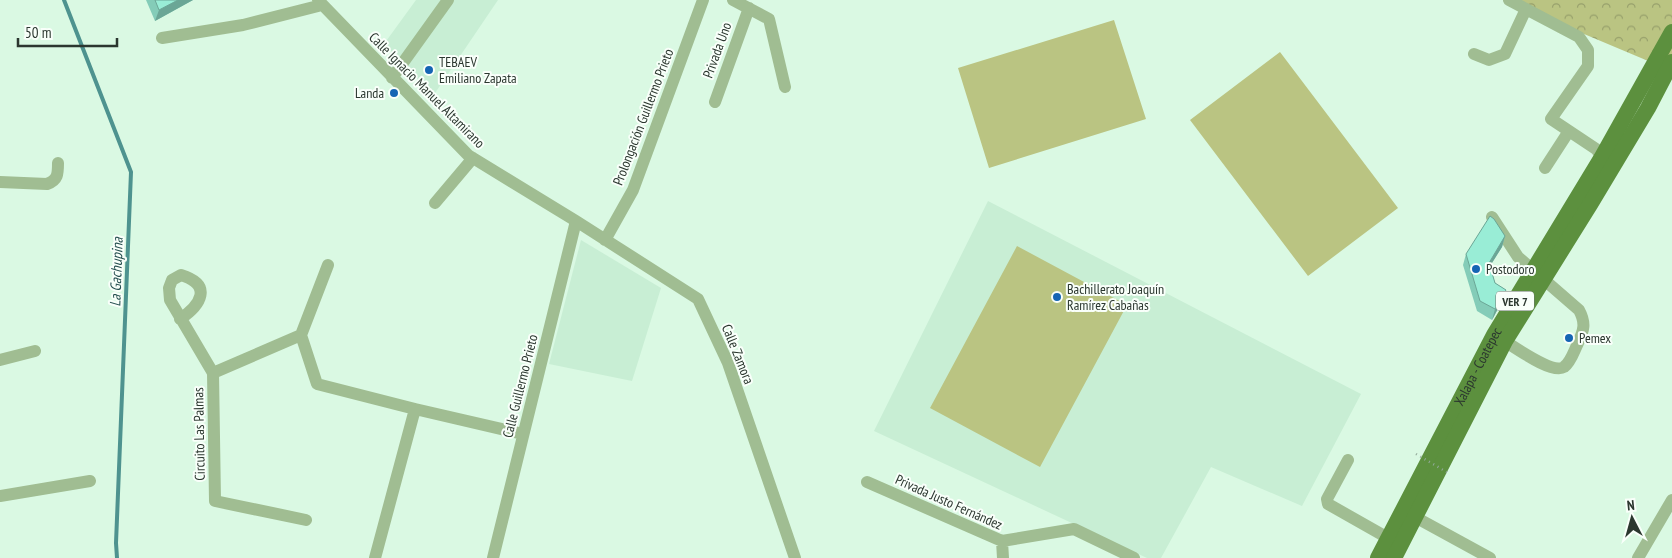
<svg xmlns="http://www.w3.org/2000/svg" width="1672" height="558" font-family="'PT Sans Narrow',sans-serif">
<defs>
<pattern id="forest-crowns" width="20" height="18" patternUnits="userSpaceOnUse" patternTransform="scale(1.25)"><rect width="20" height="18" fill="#bac482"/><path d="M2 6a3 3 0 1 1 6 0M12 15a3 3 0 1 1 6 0" fill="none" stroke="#97a06b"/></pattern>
</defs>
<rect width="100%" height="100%" fill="#daf9e3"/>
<path fill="#c8eed4" d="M416,0h82l-65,96 -49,-52z
M988,201l373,193 -59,112 -91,-39 -50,91h-14l-273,-127z
M581,240l80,48 -29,93 -83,-17z"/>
<path fill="url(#forest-crowns)" d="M1503,0h169v71z"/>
<path fill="#bac482" d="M1114,20l32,99 -157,49 -31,-100z
M1280,52l118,156 -90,68 -118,-156z
M1017,246l110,59 -87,162 -110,-59z"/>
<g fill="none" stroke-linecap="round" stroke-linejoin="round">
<path stroke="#4e938f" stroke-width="4" d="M64,0l67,172 -15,371 1,15"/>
<path stroke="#a0bd92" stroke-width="12" d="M318,0l150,155 108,66 122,78 30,64 67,195
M733,0l36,19 16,68
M1509,0l70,37 9,13v16l-37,53 45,30 6,8
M162,38l81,-13 79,-20
M1474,54l15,6 16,-6 21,-45
M392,78l56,-78
M715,102l34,-94
M1545,168l24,-37
M0,182l47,2c11,-4 11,-10 11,-21
M435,203l38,-45
M1492,217l26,40 61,53c7,13 5,20 -1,33 -4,8 -7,19 -14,24 -13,8 -53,-23 -66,-30
M605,240l28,-50 70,-190
M180,319c21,-14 33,-34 1,-44l-9,5 -3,8 1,12 43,73
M301,335l16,49 98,25 108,25
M301,335l27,-70
M0,360l35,-9
M213,373l2,128 91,19
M213,373l88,-38
M1348,460l-21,39 1,5 60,34
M867,482l135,59 72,-12 60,29
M0,496l90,-15
M1415,517l75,41
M1002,541l1,17
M375,558l40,-149
M493,558l83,-337
M1638,558l34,-58"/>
<g stroke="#5c903e" stroke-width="16">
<path id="s1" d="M1378,558l116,-223 108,-178 70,-125"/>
<path d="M1394,558l111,-217 86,-138 57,-95 24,-46"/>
</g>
<path stroke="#92a999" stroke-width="2.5" stroke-dasharray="1 4" stroke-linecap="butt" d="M1416,454l34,20"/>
</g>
<path fill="#84ccb8" d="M146,0h47l-38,21z
M1505,236l-3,11 -12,19 5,17 11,7 -4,11 -10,19 -15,-9 -14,-46 3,-11z"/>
<path fill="#6ba696" d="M178,0h15l-38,21 4,-11z
M1505,236l-3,11 -17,27 4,-11z
M1506,290l-4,11 -10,19 3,-11z"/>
<path fill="#99edd6" stroke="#6ba696" d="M155,0h23l-19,10z
M1490,216l4,3 11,17 -16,27 6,20 11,7 -11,19 -15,-8 -14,-47z"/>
<g fill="#1565b4" stroke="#f9fffa" stroke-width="2">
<circle cx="429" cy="70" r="5"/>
<circle cx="394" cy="93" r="5"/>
<circle cx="1476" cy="269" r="5"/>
<circle cx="1057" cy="297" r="5"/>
<circle cx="1569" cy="338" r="5"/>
</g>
<g text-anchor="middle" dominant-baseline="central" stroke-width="4" stroke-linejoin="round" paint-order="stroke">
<rect fill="#f9fffa" stroke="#69736c" stroke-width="1" x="1496" y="291.5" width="38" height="19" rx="4"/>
<g font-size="12" font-weight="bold" fill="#2b372f">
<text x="1515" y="301">VER 7</text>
</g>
<g font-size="14" fill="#2b372f" stroke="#f9fffa">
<text transform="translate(717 50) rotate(-70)">Privada Uno</text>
<text transform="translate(427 90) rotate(45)">Calle Ignacio Manuel Altamirano</text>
<text transform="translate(643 117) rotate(-69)">Prolongación Guillermo Prieto</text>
<text transform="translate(738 354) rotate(68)">Calle Zamora</text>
<text stroke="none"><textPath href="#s1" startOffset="216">Xalapa - Coatepec</textPath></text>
<text transform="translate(520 386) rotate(-76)">Calle Guillermo Prieto</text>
<text transform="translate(199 434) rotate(-91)">Circuito Las Palmas</text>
<text transform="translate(949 502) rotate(24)">Privada Justo Fernández</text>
</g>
<g font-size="14" fill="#2b372f" stroke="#f9fffa" text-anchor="start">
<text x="439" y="62">TEBAEV<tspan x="439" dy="16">Emiliano Zapata</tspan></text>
<text x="384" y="93" text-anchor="end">Landa</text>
<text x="1486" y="269">Postodoro</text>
<text x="1067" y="289">Bachillerato Joaquín<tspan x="1067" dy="16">Ramírez Cabañas</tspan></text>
<text x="1579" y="338">Pemex</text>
</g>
<g font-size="15" font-style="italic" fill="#254f4f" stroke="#f9fffa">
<text transform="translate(116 272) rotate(-88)">La Gachupina</text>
</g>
</g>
<g transform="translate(1632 518) rotate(354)" stroke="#f9fffa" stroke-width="4" paint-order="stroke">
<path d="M0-4L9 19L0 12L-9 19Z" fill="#2b372f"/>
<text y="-8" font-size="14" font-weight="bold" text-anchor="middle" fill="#2b372f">N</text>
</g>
<path d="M18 38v8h99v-8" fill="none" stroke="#2b372f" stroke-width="2.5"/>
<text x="25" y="38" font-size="15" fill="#2b372f" stroke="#f9fffa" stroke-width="4" paint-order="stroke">50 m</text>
</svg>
